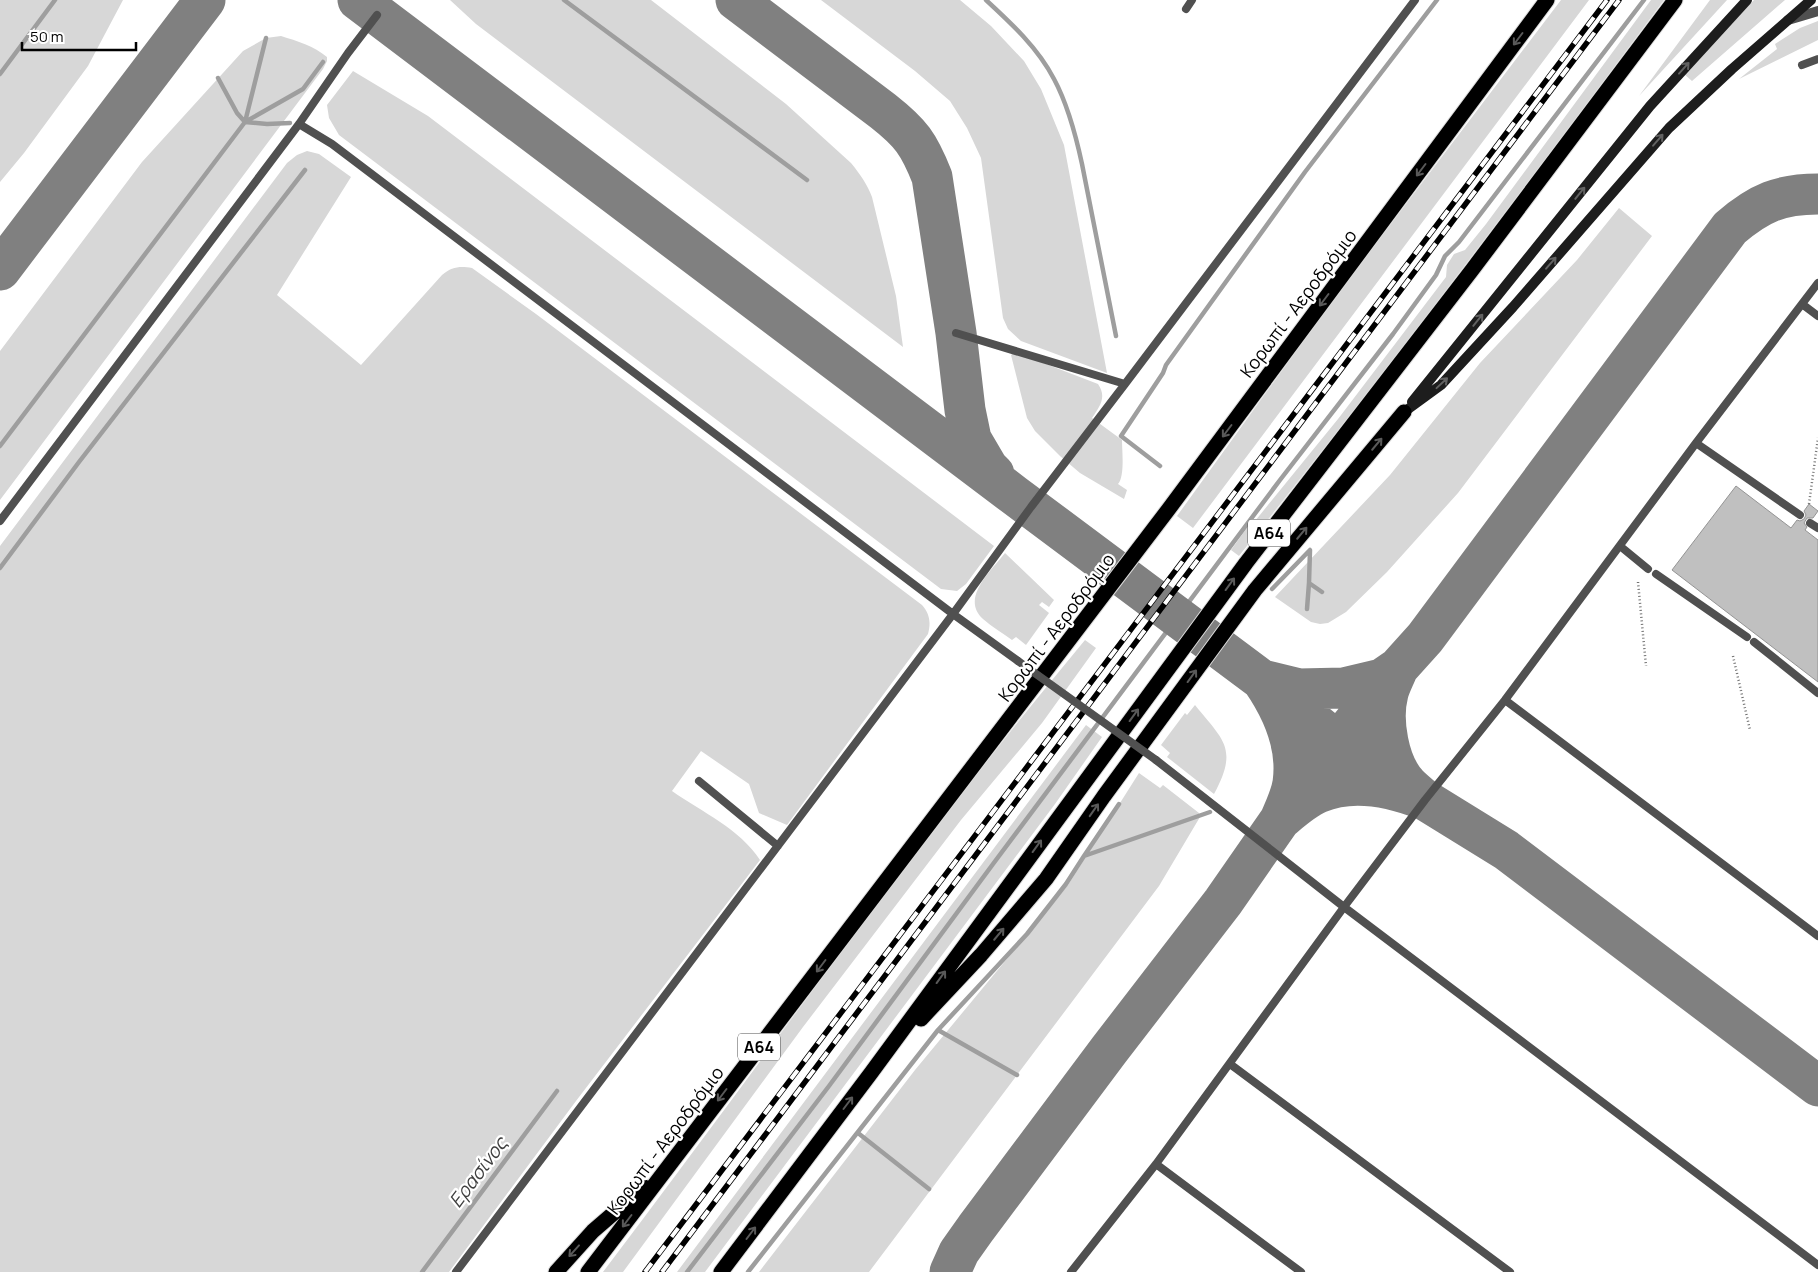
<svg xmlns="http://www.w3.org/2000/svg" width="1818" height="1272" font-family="Manrope,sans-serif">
<rect width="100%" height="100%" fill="#fff"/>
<path fill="#d7d7d7" d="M0,0h123l-35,66 -64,87 -24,29z
M450,0h201l135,104 65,59c9,11 16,21 21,34l24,99 7,51 -427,-323z
M821,0h139l31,26 33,35 17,28 23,56 43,228 -86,-32 -13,-12 -5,-11 -22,-160 -14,-30 -17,-27 -35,-30z
M1561,0h28l-396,528 -16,-12 153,-212z
M1651,0h13c-139,187 -280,374 -425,556l-8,-6 21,-29h3l83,-102 108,-142 1,-12 7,-11 11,-4 21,-26z
M1710,0h17l-88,96z
M1754,0h31l-93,81 -8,-7z
M1818,21v19l-79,39 38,-30 -2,-5 25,-16z
M281,36c16,5 33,10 46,21v4l-4,8 -323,431v-149l142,-189 101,-111 23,-13z
M353,71l75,45 566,430 -28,38 -9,7 -16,-2 -602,-454 -10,-17 -2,-13z
M307,151l12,3 32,23 -74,118 84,70 81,-90c10,-8 17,-9 30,-7l64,46 386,291c8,9 9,18 6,29l-141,191 -28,-12 -10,-29 -48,-33 -29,40c30,21 68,38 88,69l-184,241 -127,171h-449v-726l287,-383 10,-8z
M1619,208l33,28 -194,257 -71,79 -41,40 -18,11 -8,1 -9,-2 -36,-25 115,-122 90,-112 97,-103z
M1015,352l83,32c9,13 2,22 -6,34l30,22c0,10 3,36 -4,44l9,6 -3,9 -44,-26 -20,-17 -25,-25 -8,-13 -16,-63z
M1005,553l49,47 -5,7 -7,-5 -3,3 10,8 -23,32 -10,-8 -4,3c-9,-7 -20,-13 -29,-21 -23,-21 8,-48 22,-66z
M1085,640l11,8 -54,75 -81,97 -158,207 -180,245h-20c160,-211 312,-428 482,-632z
M1195,705c28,35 44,43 19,89l-47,-37 3,-4 -9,-8 24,-32 2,2z
M1086,725l16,12 -47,67 -350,468h-28z
M1139,773l21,15 3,-3 36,28 1,4 -41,69 -290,386h-110l156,-202 153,-185z"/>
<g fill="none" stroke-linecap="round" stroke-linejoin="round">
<path stroke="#9e9e9e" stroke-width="4.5" d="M564,0l243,180
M986,0c25,23 52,48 68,79 14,26 22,57 28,85l34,172
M0,74l55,-74
M245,122l21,-84
M290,123l-23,1 -22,-2 58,-33 20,-27
M0,446l245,-324 -8,-9 -19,-35
M1160,466l-39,-30 42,-63 3,-8 139,-193 132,-172
M0,568l79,-106 226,-292
M1272,589l38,-39 -1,33
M1307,609l2,-26 13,9
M1119,804l-35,52 126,-44
M938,1030l79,45
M858,1133l71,56
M422,1272l135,-181
M687,1272l142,-186 164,-222 287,-384 113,-146 43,-59 9,-19 14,-14 185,-242
M748,1272l190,-242 89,-96 39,-50 18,-28"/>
<path stroke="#808080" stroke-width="41" d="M358,0l656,495 248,185 76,62 87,58 81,50 312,236
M736,0l147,111c28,22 36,33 49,66l24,156 9,77 6,29 17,29 6,6
M0,270l205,-270
M1398,668c-3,8 -8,17 -10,25 -7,27 0,71 20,92 5,5 11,10 17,15 -33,-13 -72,-22 -107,-7 -14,6 -26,17 -38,27 5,-12 11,-24 13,-37 5,-37 -11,-74 -31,-103l37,9 45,-1 38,-9z
M950,1272l9,-20 17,-24 133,-178 114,-148 57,-82 58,-78 60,-74 27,-30 305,-410c29,-25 50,-34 88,-34"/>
</g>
<path fill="#c0c0c0" stroke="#949494" d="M1736,486l55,42 6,-8 3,1 4,-2 2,-4 -2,-4 5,-7 9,7 -5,7h-6l-3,5 3,4 -2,3 13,10v142l-146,-112z"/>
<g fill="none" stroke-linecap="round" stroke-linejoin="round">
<defs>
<path id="highway" d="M921,1019l60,-64 65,-76 58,-83 151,-206 149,-178
M556,1272l37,-41 51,-44
M588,1272l580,-762 379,-510
M721,1272l150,-199 375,-510 226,-293 203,-270"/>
</defs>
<use href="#highway" stroke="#dbdbdb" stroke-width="17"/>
<path stroke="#727272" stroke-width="2.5" stroke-dasharray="1 2.5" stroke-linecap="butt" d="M1809,504l9,-66
M1638,582l8,84
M1733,656l17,74"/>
<path stroke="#505050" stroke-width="8" d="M1186,9l6,-9
M1802,65l16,-6
M299,124l33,20 621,470 65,47
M1802,304l16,12
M1125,384l290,-384
M1696,443l122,-160
M0,521l299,-397 49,-71 29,-38
M1810,523l8,5
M1620,546l28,23
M1656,574l91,63
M1754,642l64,51
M1505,700l313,236
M1156,760l188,147 474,358
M699,781l79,65
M1230,1064l280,208
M1156,1164l145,108
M456,1272l497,-658 78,-107 94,-123 -169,-51
M1071,1272l85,-108 188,-257 81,-107 80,-100 191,-257 104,72"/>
<path stroke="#505050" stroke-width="10" d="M1788,20l30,-9"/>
<path stroke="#1d1d1d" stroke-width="10" d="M1412,402l238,-296 97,-106
M1404,412l37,-27 72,-78 156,-179 63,-59 79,-69"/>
<use href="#highway" stroke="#000" stroke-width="15"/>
<defs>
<path id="rail" d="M645,1272l962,-1272
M662,1272l957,-1272"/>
</defs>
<use href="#rail" stroke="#000" stroke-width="5.5"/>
<use href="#rail" stroke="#fff" stroke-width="4" stroke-dasharray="11" stroke-linecap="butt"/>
<path stroke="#505050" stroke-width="8" d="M1018,661l138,99"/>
</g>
<defs><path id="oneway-shaft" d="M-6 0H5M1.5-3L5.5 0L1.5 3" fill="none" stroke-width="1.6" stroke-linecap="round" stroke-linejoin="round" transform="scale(1.25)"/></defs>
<g stroke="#595959">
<use href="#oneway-shaft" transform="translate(1518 39) rotate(127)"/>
<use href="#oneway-shaft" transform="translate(1421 170) rotate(127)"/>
<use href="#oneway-shaft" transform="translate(1324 300) rotate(127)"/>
<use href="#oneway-shaft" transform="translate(1227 431) rotate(127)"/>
<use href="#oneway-shaft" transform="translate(1377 444) rotate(-50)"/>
<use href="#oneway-shaft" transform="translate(1302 533) rotate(-50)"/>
<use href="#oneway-shaft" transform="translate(1230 584) rotate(-54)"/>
<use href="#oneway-shaft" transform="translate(1192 676) rotate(-54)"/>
<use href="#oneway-shaft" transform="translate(1134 715) rotate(-54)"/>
<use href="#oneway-shaft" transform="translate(1094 810) rotate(-55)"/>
<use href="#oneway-shaft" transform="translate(1037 846) rotate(-54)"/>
<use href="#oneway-shaft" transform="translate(999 934) rotate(-50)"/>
<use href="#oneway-shaft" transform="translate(821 966) rotate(127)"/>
<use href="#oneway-shaft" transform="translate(941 977) rotate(-54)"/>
<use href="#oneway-shaft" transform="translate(722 1095) rotate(127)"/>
<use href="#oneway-shaft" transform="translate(848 1103) rotate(-53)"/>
<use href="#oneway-shaft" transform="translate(627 1221) rotate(127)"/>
<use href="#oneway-shaft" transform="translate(751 1233) rotate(-53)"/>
<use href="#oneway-shaft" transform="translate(574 1251) rotate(132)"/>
</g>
<g stroke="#616161">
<use href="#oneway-shaft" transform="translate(1684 68) rotate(-48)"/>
<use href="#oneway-shaft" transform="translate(1658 140) rotate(-49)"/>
<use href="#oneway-shaft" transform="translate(1580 193) rotate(-51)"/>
<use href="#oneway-shaft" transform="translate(1551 263) rotate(-49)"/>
<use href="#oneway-shaft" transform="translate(1478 320) rotate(-51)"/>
<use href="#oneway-shaft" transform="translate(1442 383) rotate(-43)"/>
</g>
<g text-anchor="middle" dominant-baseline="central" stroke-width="4.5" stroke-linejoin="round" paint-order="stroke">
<g fill="#fff" stroke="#4c4c4c" stroke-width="1">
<rect x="1248" y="519.5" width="42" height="27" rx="4"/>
<rect x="738" y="1033.5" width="42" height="27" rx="4"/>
</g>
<g font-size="16" font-weight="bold" fill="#000">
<text x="1269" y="533">Α64</text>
<text x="759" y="1047">Α64</text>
</g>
<g font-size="18" fill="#000" stroke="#fff">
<text transform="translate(1298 303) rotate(-53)">Κορωπί - Αεροδρόμιο</text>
<text transform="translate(1056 627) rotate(-53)">Κορωπί - Αεροδρόμιο</text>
<text transform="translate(665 1140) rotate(-53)">Κορωπί - Αεροδρόμιο</text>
</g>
<g font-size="19" font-style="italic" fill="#3f3f3f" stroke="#fff">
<text transform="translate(478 1172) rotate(-53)">Ερασίνος</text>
</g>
</g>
<path d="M22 42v8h114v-8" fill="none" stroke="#000000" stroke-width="2.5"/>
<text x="30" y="42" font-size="15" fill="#000000" stroke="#ffffff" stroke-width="4" paint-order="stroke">50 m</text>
</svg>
